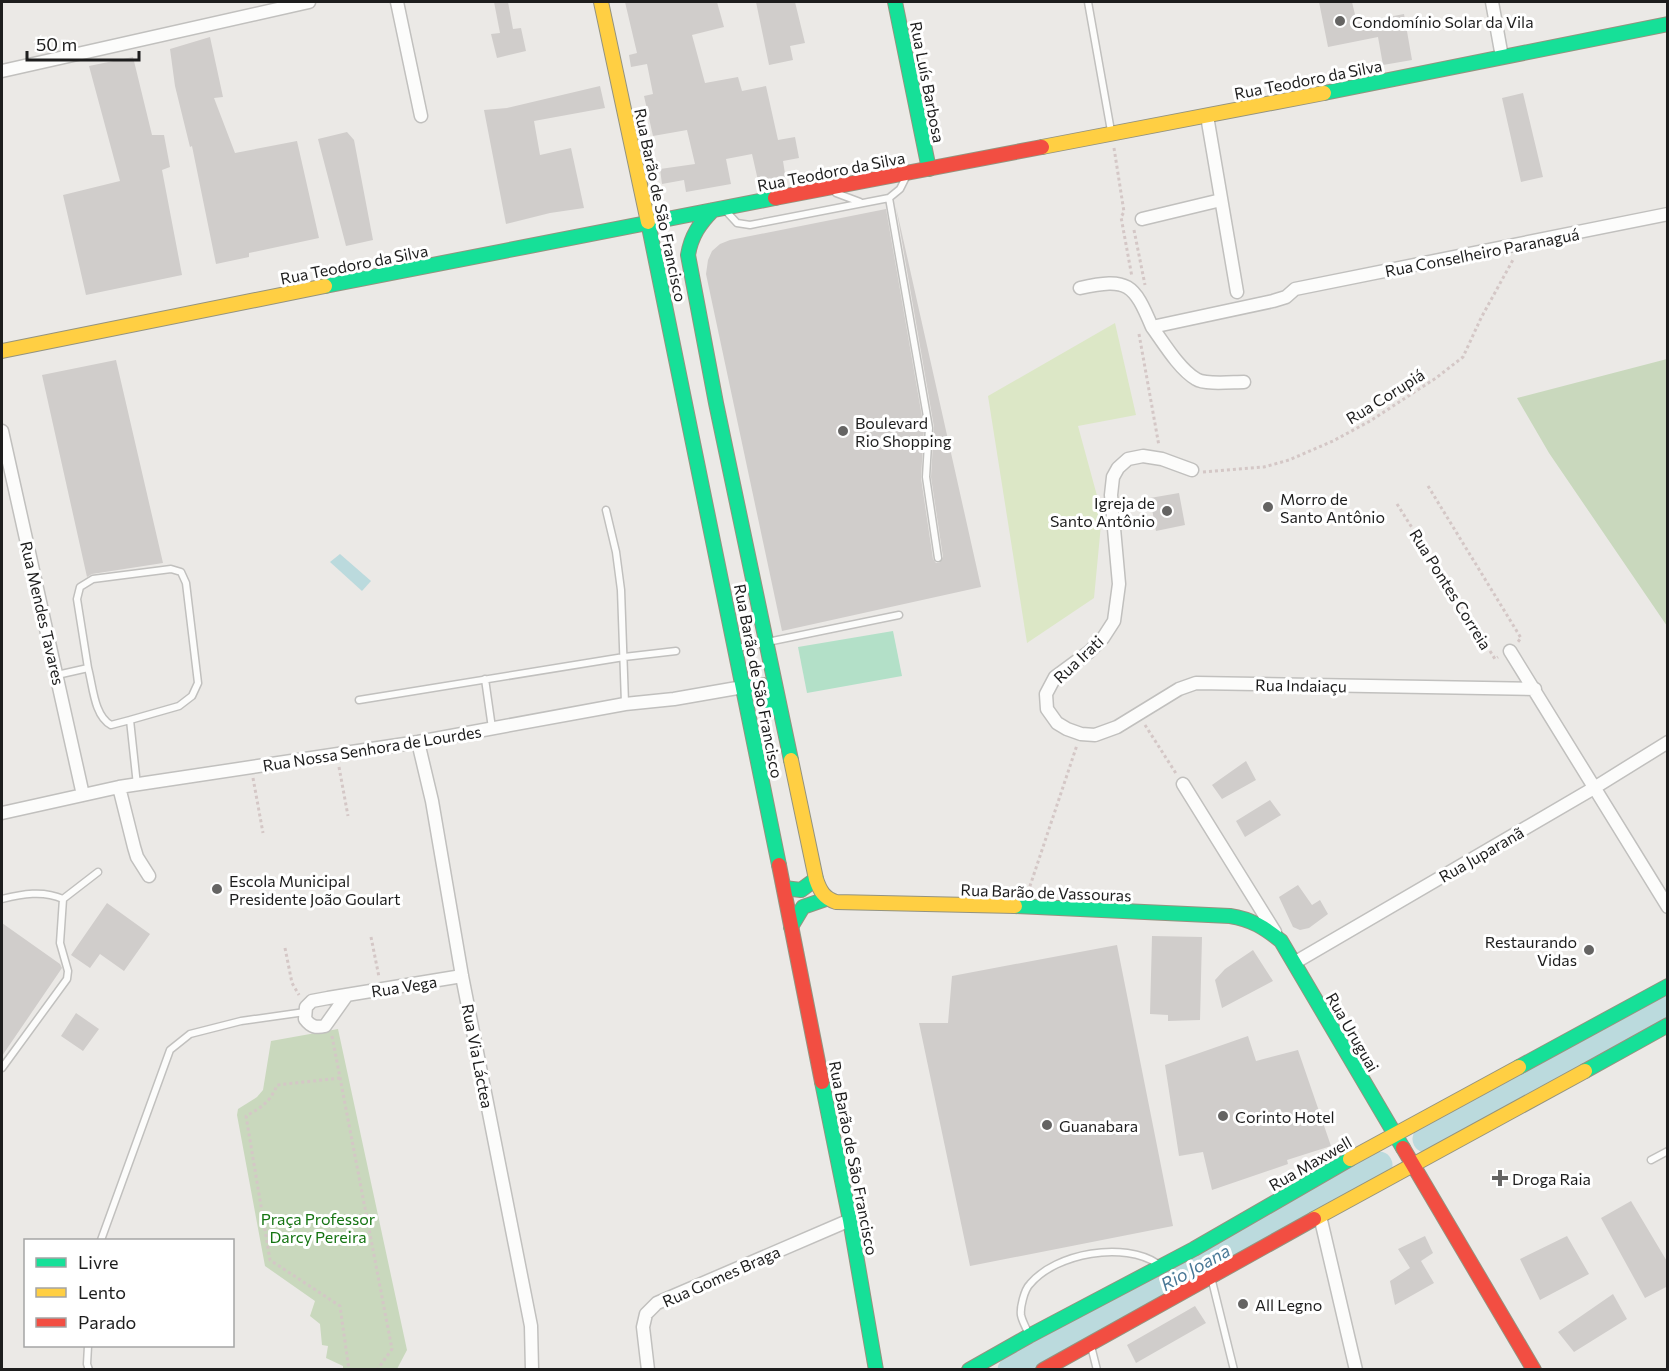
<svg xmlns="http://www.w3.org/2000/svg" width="1669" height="1371" font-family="Commissioner,sans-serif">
<rect width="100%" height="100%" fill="#ebe9e6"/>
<path fill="#dce7c6" d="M1115,323l21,92 -58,11 24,88 -8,84 -67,45 -39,-247z"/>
<path fill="#c9d8bd" d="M1667,359h1l-1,267 -118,-173 -32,-55z
M338,1029l69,321 -10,19h-54v-3l-17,-8 2,-12 -6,-1 -2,-21 -10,-8 5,-15 -50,-35 -28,-151 1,-6 19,-12 6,-7 8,-49z"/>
<path fill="#b3e0c8" d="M893,631l9,45 -95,17 -9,-46z"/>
<path fill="#bbdadd" d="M340,554l31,27 -9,10 -32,-29z"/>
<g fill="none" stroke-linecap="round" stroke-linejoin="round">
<path stroke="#bbdadd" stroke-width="27" d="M1426,1139l242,-131
M1011,1370l368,-205"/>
</g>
<path fill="#d0cdcb" d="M494,2h14l5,27 8,-1 5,23 -29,7 -6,-24 9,-1z
M625,2h92l7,25 -32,8 13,48 33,-6 4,14 24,-5 12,54 17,-3 4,21 -16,3 3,19 -27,5 -7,-31 -26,5 5,25 -45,8 -2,-12 -22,4 -2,-15 35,-5 -8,-34 -34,6 -9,-40 9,-2 -6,-30 -16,3 -2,-12 8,-2z
M756,2h39l10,41 -15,3 3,14 -24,5z
M1319,2h33l5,21 47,-9 8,46 -29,5 -5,-28 -50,10z
M210,37l13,60 -9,1 21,55 62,-12 22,97 -70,15v4l-33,7 -24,-118 -2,1 -15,-61 -5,-37z
M133,57l19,78h12l6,32 -8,3 20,105 -96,20 -23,-100 57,-14 -31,-115z
M600,86l5,22 -71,13 6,34 31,-7 13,60 -34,5 -44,11 -22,-114 23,-2z
M1523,93l20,84 -22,5 -19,-84z
M347,132l7,8 19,100 -27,6 -28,-107z
M896,207l85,380 -199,44 -76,-357 2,-14 4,-9 8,-7 10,-4 156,-31 38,219 -3,50 12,81 3,4h3l4,-6 -12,-80 3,-50z
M116,360l47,203 -71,11 -5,3 -45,-202z
M1179,493l6,32 -29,6 -6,-33z
M1246,761l10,19 -34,19 -10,-14z
M1270,800l11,15 -36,22 -9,-16z
M1298,885l14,20 8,-5 8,14 -19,14 -9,2 -7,-3 -14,-30z
M107,903l43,31 -26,37 -24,-17 -10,14 -19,-13z
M2,923l58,41 2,4 -60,88z
M1152,936l50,1 -2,83 -32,1v-6l-18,-1z
M1117,945l56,281 -203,40 -51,-243h29l4,-47z
M1253,950l20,31 -51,27 -7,-28 10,-11z
M76,1013l23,16 -16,22 -22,-15z
M1248,1036l8,25 42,-11 33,96 -44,14 1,4 -76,26 -9,-38 -24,4 -14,-91z
M1631,1201l37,62v23l-23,12 -44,-80z
M1425,1236l8,17 -12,8 13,22 -39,22 -5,-24 20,-13 -12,-19z
M1567,1236l22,38 -49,26 -20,-41z
M1613,1294l14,25 -53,33 -16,-20z
M1195,1306l11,17 -70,40 -9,-18z"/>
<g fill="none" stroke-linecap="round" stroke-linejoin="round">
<defs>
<path id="lane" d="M1088,2l23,129
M836,193l24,9
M889,198l40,230 -3,49 12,81
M726,211l11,12 13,2 139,-27 11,-9 6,-12
M606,510l10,42 5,38 4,113
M738,648l161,-33
M88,668c5,18 6,48 23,57l19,-5
M57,675l31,-7 -11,-69 3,-12 13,-8 78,-10 10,3 5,11 12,100 -6,13 -13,10 -49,14 7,65
M485,679l7,49
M359,700l265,-43 52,-6
M2,899c20,-5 41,-9 61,0
M2,1068l65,-89 1,-8 -8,-28 3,-44 35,-27
M1651,1160l17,-9
M101,1240l69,-190 20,-16 51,-13 64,-9
M1211,1277l23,93
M1028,1333c-2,-6 -6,-12 -7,-18 -1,-7 3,-25 9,-31 26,-31 94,-43 128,-20
M88,1346l-1,18 2,6
M1091,1346l6,24"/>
<path id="street" d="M397,2l24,114
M1492,2l10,55
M2,71l307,-69
M1207,116l30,176
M1142,219l79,-19
M1080,288c48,-11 54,-4 72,39l121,-26 13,-4 9,-8 373,-75
M1152,327c11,15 27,42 44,52 9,6 36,3 48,3
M2,431l81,364
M1192,470l-30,-11 -19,-3 -15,3 -10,9 -5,9 -2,18 8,89 -5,37 -11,17 -14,14 -34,25 -9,17 1,15 10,14 10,6 14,5 14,1 22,-8 62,-38 17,-6 339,6
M1510,651l158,256
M418,742l14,59 30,175 69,350 1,44
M1183,784l92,148
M119,787l15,60 3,10 12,19
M2,813l117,-26 299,-45 207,-38 49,-5 69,-12
M1294,963l300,-175 74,-46
M347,995l-22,31c-9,2 -14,1 -20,-7l1,-12 6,-6 16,-3 134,-22
M1320,1216l36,154
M648,1370l-5,-43 3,-13 11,-11 193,-83"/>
<path id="fast" d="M895,2l34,167
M1324,93l344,-69
M713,210c-13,13 -22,26 -25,45l28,148 75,357
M648,222l131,643
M325,286l450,-88
M743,687l19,-2 11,23
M784,888l17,2 15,-11
M1015,906l215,10c21,3 35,12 51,25l122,207
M791,927l12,-20 23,-8
M1519,1067l149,-81
M1585,1071l83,-46
M822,1082l28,138 26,150
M969,1370l60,-34 165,-87 156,-90"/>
<path id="slow" d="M601,2l47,220
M1042,147l282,-54
M2,351l323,-65
M791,760l25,119c4,12 8,19 20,23l179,4
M1350,1159l169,-92
M1314,1219l271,-148"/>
<path id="jam" d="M775,198l267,-51
M779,865l43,217
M1403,1148l131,222
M1043,1370l271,-151"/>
</defs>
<use href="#lane" stroke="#c1c0be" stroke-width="9"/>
<use href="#street" stroke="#c1c0be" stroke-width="15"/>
<use href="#fast" stroke="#94937f" stroke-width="16"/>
<use href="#slow" stroke="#94937f" stroke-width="16"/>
<use href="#jam" stroke="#94937f" stroke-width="16"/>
<path stroke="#d4c7c6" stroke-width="3" stroke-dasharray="3 3" stroke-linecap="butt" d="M1114,148l10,64 -3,5 11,60
M1134,230l11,55
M1139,334l20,112
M1203,472l61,-5 25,-7 44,-19 37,-20 66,-43 27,-21 18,-39 33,-60
M1428,486l93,152 -4,5
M1397,504l98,155 3,-2
M1145,725l32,50
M339,767l9,49
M253,778l10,55
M1028,892l49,-147
M371,937l8,40
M285,948l7,35 7,12
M332,1036l60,313 -15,21
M340,1078l-63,7c-6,16 -16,23 -31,31l24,144 70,46 9,64"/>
<use href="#lane" stroke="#fcfcfb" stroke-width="6"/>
<use href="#street" stroke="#fcfcfb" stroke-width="12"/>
<use href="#fast" stroke="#16e098" stroke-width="14"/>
<use href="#slow" stroke="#ffcf43" stroke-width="14"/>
<use href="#jam" stroke="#f24e42" stroke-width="14"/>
</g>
<g fill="#656463" stroke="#fff" stroke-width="2">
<circle cx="1340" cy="21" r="6"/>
<circle cx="843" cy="431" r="6"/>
<circle cx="1268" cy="507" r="6"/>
<circle cx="1167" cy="511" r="6"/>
<circle cx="217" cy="889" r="6"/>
<circle cx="1589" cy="950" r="6"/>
<circle cx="1223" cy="1116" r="6"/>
<circle cx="1047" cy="1125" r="6"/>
<path d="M1497 1169h6v6h6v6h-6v6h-6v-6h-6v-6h6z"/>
<circle cx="1243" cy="1304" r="6"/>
</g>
<g text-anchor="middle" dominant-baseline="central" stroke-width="6" stroke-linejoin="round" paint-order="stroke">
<g font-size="16" fill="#1d1d1d" stroke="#fff" text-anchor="start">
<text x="1352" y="21">Condomínio Solar da Vila</text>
<text x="855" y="422">Boulevard<tspan x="855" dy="18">Rio Shopping</tspan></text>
<text x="1280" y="498">Morro de<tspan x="1280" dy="18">Santo Antônio</tspan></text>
<text x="1155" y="502" text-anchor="end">Igreja de<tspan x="1155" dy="18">Santo Antônio</tspan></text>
<text x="229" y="880">Escola Municipal<tspan x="229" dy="18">Presidente João Goulart</tspan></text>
<text x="1577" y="941" text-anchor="end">Restaurando<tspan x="1577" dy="18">Vidas</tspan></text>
<text x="1235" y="1116">Corinto Hotel</text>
<text x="1059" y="1125">Guanabara</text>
<text x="1512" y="1178">Droga Raia</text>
<text x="1255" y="1304">All Legno</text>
</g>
<g font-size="16" fill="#1d1d1d" stroke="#fff">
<text transform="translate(1308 79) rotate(-11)">Rua Teodoro da Silva</text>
<text transform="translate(928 82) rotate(79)">Rua Luís Barbosa</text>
<text transform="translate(831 171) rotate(-11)">Rua Teodoro da Silva</text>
<text transform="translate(661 205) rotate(78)">Rua Barão de São Francisco</text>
<text transform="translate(1482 252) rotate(-11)">Rua Conselheiro Paranaguá</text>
<text transform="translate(354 264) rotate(-11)">Rua Teodoro da Silva</text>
<text transform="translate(1385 396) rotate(-32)">Rua Corupiá</text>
<text transform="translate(1451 589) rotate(58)">Rua Pontes Correia</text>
<text transform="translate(43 613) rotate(77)">Rua Mendes Tavares</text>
<text transform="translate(1078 659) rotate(-43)">Rua Irati</text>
<text transform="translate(759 681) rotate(79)">Rua Barão de São Francisco</text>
<text transform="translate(1301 685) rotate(1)">Rua Indaiaçu</text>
<text transform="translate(372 748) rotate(-9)">Rua Nossa Senhora de Lourdes</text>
<text transform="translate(1481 854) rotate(-30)">Rua Juparanã</text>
<text transform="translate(1046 892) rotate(2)">Rua Barão de Vassouras</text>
<text transform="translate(404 986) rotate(-9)">Rua Vega</text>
<text transform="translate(1353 1032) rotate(60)">Rua Uruguai</text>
<text transform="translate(478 1056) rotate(79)">Rua Via Láctea</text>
<text transform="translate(854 1158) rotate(79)">Rua Barão de São Francisco</text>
<text transform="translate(1310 1163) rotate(-30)">Rua Maxwell</text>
<text transform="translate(721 1276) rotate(-24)">Rua Gomes Braga</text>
</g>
<g font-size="16" fill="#157412" stroke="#fff">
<text x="318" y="1218">Praça Professor<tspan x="318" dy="18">Darcy Pereira</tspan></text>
</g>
<g font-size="18" font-style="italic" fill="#4a7997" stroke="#fff">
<text transform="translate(1195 1267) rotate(-29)">Rio Joana</text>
</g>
</g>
<rect width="1669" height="1371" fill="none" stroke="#1d1d1d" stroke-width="6"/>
<rect x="24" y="1239" width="210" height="108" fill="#ffffff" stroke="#a5a5a5" stroke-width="1.5"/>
<rect x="36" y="1258" width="30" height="9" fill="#16e098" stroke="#a5a5a5" stroke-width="1.5"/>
<text x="78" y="1269" font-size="18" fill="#1d1d1d">Livre</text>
<rect x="36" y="1288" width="30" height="9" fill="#ffcf43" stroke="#a5a5a5" stroke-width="1.5"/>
<text x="78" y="1299" font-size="18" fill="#1d1d1d">Lento</text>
<rect x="36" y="1318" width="30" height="9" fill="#f24e42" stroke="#a5a5a5" stroke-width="1.5"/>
<text x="78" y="1329" font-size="18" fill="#1d1d1d">Parado</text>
<path d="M27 51v9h112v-9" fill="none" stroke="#1d1d1d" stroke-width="3"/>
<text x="36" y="51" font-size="18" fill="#1d1d1d" stroke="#ffffff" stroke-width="4.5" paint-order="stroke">50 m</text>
</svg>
